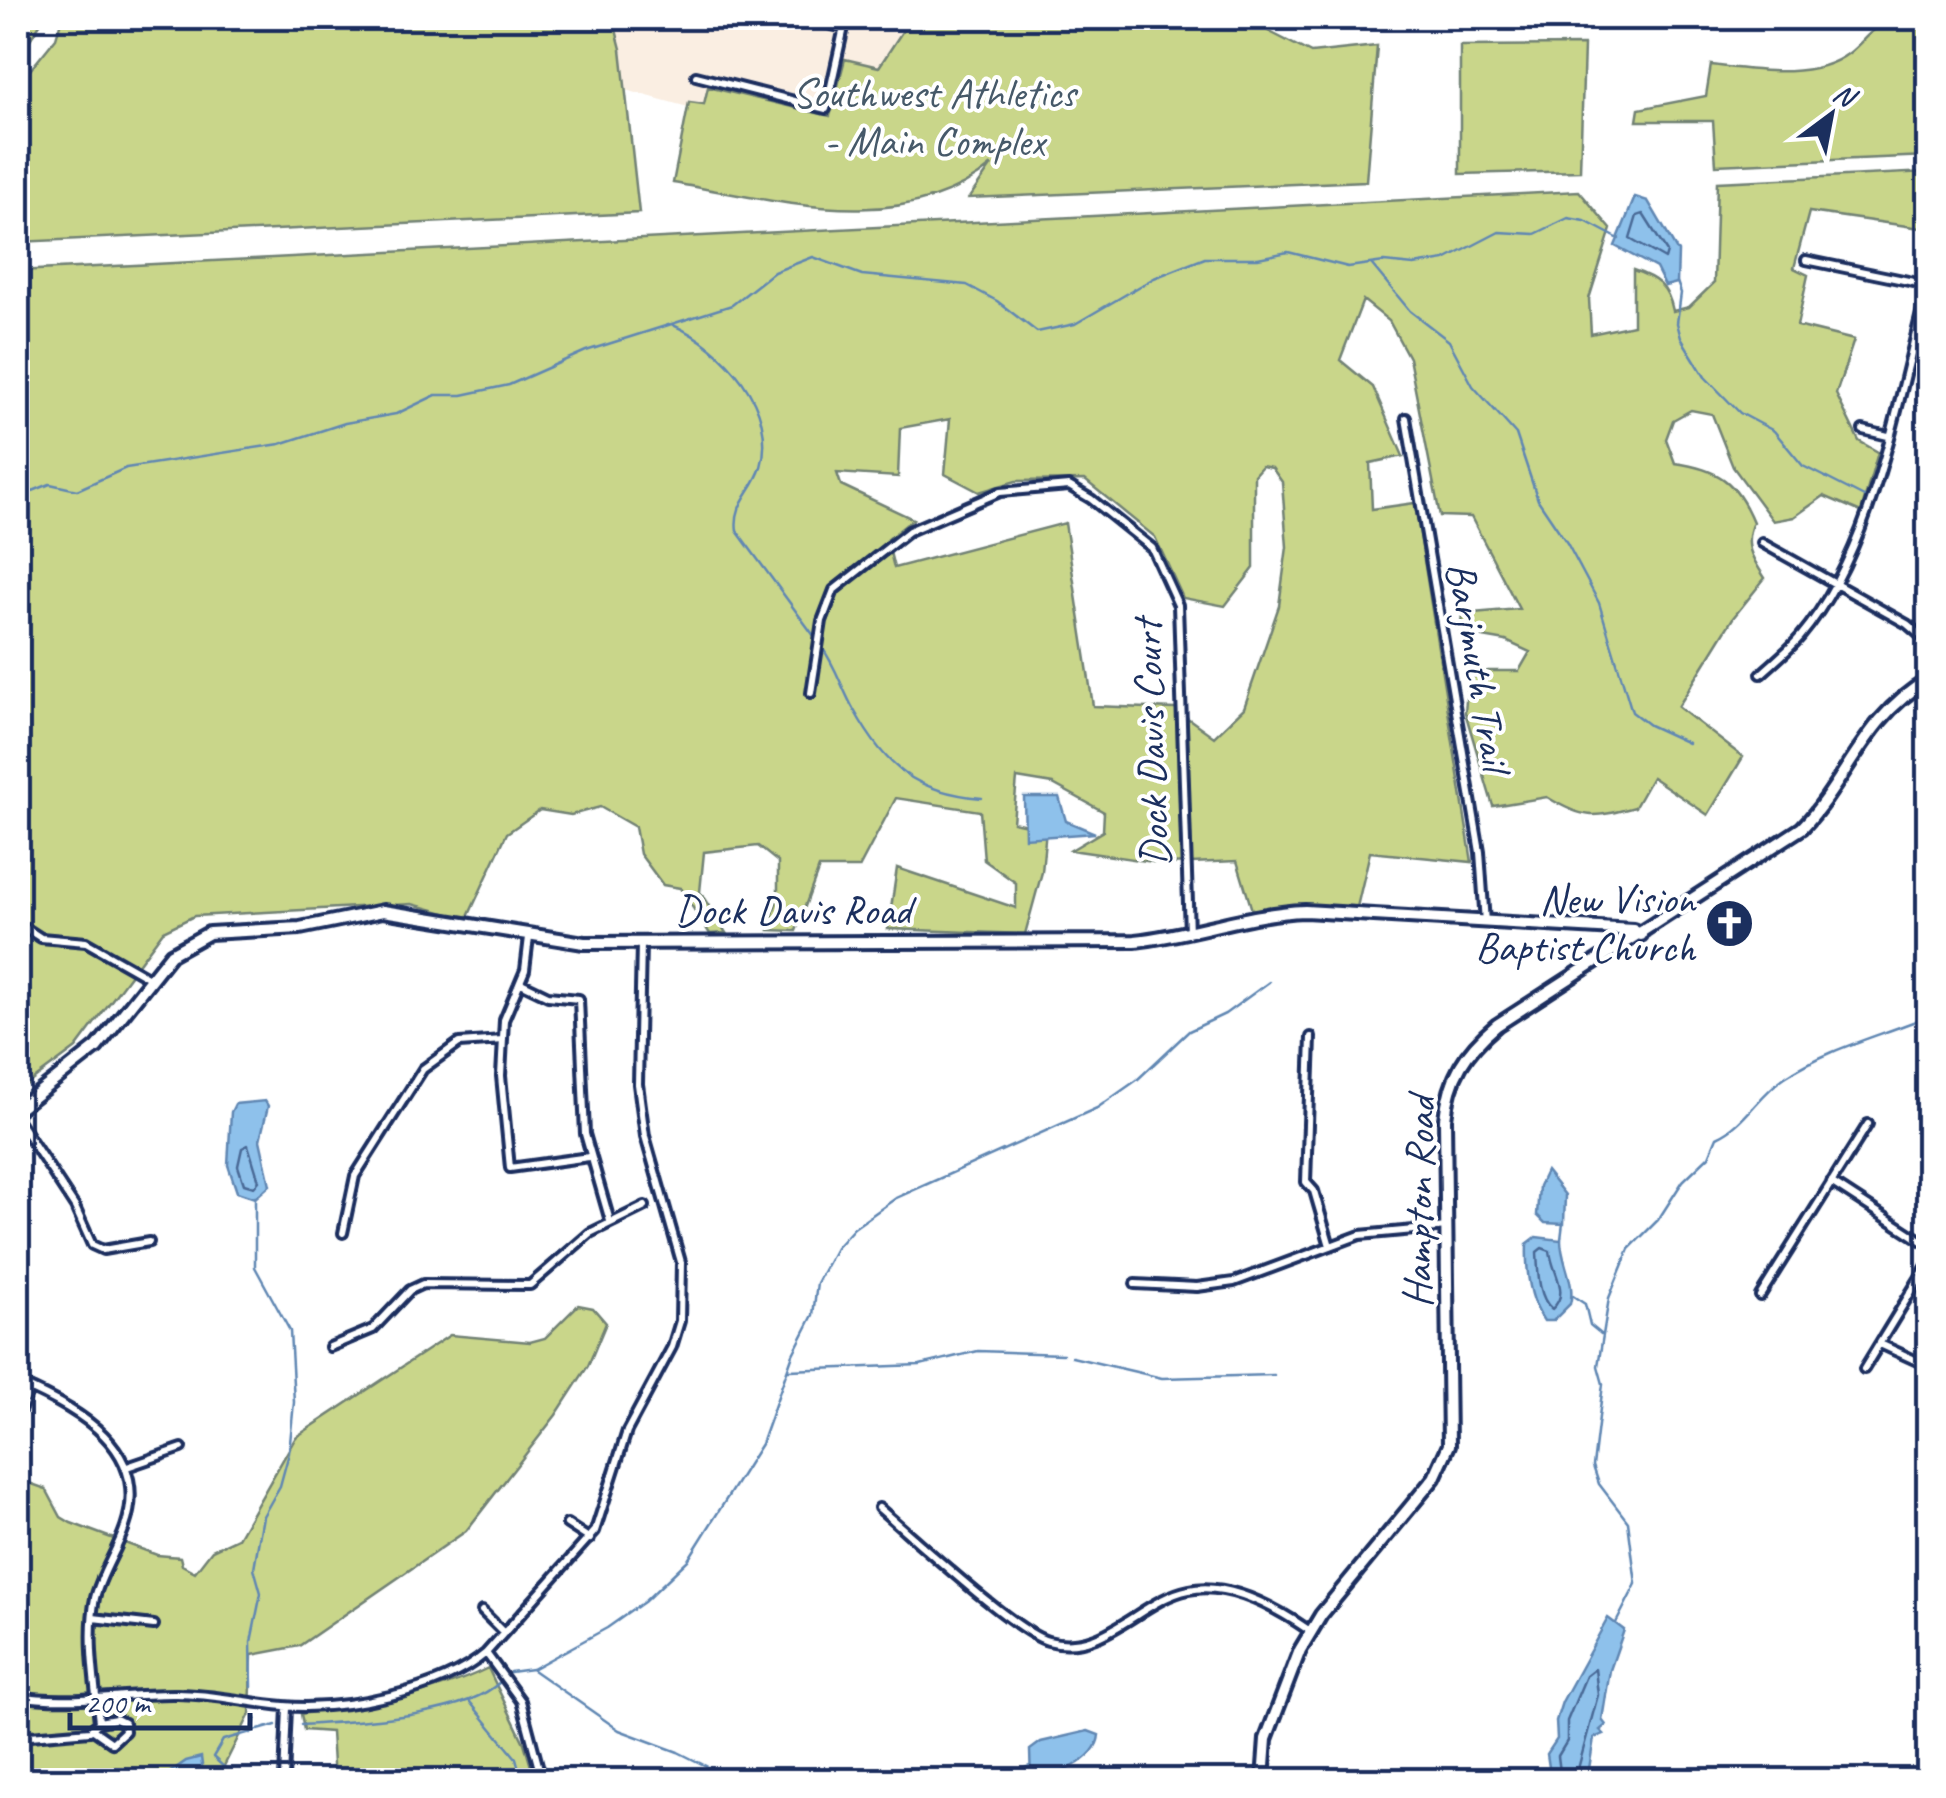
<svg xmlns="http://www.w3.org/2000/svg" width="1946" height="1798" font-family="Caveat,sans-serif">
<rect width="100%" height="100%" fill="#fff"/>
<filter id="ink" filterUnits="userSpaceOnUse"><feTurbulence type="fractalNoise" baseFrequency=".01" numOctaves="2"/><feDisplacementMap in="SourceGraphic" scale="20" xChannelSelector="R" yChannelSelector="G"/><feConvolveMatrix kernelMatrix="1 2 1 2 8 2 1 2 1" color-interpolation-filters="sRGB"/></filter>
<g filter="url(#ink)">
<path fill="#faeee2" d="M613,18h298l-32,49 -48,50 -123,-29 -4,16 -14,-2 -2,5 -66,-18 -1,-40z"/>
<path fill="#c9d68a" stroke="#728274" stroke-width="2.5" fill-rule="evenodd" d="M18,18h26l-26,40z
M62,18h551l8,31 18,164 -621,29v-157l38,-47z
M911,18h187l14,8 7,-8h154l-5,13 43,22 66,-7 -11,135 -397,17 23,-33c-87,74 -218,35 -319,18l16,-81 15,2 4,-17 122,29 15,-57 34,8z
M1893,23l35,5v128l-212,9 -3,-44h-76l2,-12 67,-13 5,-31c42,5 102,16 138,-12 18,-14 20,-26 44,-30z
M1584,45l-4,126 -120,3v-128z
M1928,172v57l-119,-17 -15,56 14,7 -11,51 57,14 -18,54 23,47 19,11 -17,60 -37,-16 -30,21 -21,4 -40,-54 -21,-53 -21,-4 -18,10 -7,19 9,24c43,6 61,18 78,59 -10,23 -1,36 12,56l-32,40 -55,89 65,50 -35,58 -56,-38 -17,30c-41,11 -51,13 -88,-10l-54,9 -28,-94 3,-33 20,-8h31l11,-19 -24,-11 -46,-8 2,-19 57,-5 -48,-92 -31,-1 -31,-158 -20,-37 -26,-21 -23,60 33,27 30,69 -33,7 2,46 43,-6 57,359 -102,-10 -13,55 -105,3 -15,-49 -70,3 -96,-14 32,-19 1,-19 -51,-28 -36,-6 -4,44 33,7 -4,43 -17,62 -137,-5 9,-61 119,40v-25l-32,-23 -4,-49 -84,-13 -37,70h-40l-23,63 -27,-1 9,-34v-34l-20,-16 -54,6 -4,40 26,41 -16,1 -30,-46 -17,-3 -23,-31 -5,-27 -35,-20 -29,8 -31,-5 -33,23 -40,86 -55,-15 -218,12 -31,15 -87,117 -58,43v-820l1561,-80 32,38 -22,70 2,35 42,-9v-55c24,8 35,16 40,41l16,-4 25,-24 3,-101zM950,419l-5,55 34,18 37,-11 69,-1 70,57 28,61 42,8 29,-38v-93l8,-9 10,2 10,14 5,65 -8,59 -35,102 -30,29 -39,-28 -82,-3 -28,-183 -171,45 -7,-28 26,-21 -72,-34 -4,-12 61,4 2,-49z
M578,1305l15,3 13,15 -18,43 -32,49 -90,116 -167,115 -47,9 -2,59 -33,66h-199v-301l28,10 15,28 10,6 86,32 23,2 2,8 13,7 17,-22 26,-12 58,-101 154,-102 80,7 15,-4z
M488,1668l36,75 11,37h-201l-3,-48 -27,-2 -3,-16c65,-9 128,-17 187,-46z"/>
<path fill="#8ec1eb" stroke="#6087b3" stroke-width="2.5" d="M1635,197l13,4 30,51 -1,31 -12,3 -9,-18 -41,-22z
M1024,797h35l7,24 29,12 -70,5z
M265,1101l3,5 -8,34 10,45 -15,13 -18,-6 -9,-27 3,-53 4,-8z
M1546,1171l19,24 -1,29 -19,-1 -8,-8 2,-29z
M1536,1237l25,3c0,22 15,43 9,64l-17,17h-9c-15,-22 -18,-51 -17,-77z
M1608,1618l16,12 -14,40 -8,50 4,5 -6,5 4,4 -10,4 -6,37 -37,5 -4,-26 10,-15 -1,-18 6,-19z
M1088,1731l11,4c-2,26 -45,43 -68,45l-1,-30 11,-8z
M201,1757l2,16 12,7h-56l27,-19z"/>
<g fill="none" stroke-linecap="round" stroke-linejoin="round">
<path stroke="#496996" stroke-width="2.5" d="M1643,214l24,38 -2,7 -35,-20 7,-23z
M248,1145l11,36 -5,6 -10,-3 -6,-18 4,-18z
M1542,1248l8,3c2,22 21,41 2,58 -14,-11 -14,-39 -15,-57z
M1561,1780l-3,-24 9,-15v-20l19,-45 9,-7 3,26 -23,85"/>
<path stroke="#6087b3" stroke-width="2.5" d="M1372,265l38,46 39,30 24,45 43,48 22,66 29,43 32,60 33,109 17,13 39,18
M1677,282l4,11 -4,30 4,15 24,39 35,36 34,18 29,35 65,33
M673,325c51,22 105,83 88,142 -8,25 -28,35 -24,64l80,109
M18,497l32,-13 27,6 49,-22 154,-24 65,-21 51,-9 40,-19h26l47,-10 77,-34 146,-46 42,-33 39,-15 49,18 105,10 30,16 40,31 38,-8 79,-46 51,-20h53l30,-6 60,15 36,-5 30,3 31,-5 54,-28 36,2 33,-16 17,3 34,18
M821,646c15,20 21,43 33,64 32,58 61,82 128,88
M1561,1239l2,-16
M1573,1296l12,8 5,21 11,9
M1072,1357l90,21 112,-3
M789,1370l131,-5 58,-14 85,3
M1616,1623l20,-39 -8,-62 -29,-38 -6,-18 10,-82 -5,-18 11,-68 20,-49 29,-29 25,-39 26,-25 8,-19c28,-12 41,-42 68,-60 44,-29 95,-41 143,-61
M533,1670l86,60 59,22 56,28
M510,1672l22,-3 75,-41 37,-26 44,-42 73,-116 32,-90 20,-39 4,-32 19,-35 18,-20 42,-30 201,-90 40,-28 52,-49 36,-17 44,-32
M252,1687l-1,-45 10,-49 -7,-25 9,-52 17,-30 9,-33 5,-51 -4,-71 -35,-64v-70
M470,1702l46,56 6,22
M301,1725c53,-4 161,-7 199,-43
M251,1733l5,-15
M216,1780l10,-11 -13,-12 10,-17 53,-15
M994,1780l36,-14"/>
<defs>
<path id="street" d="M803,18l41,10
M696,76l130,33 20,-91
M1806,260l122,25
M1406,418l74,434 5,71
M1863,430l25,6
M1762,543l145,81 21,18
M1761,674c13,-12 27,-23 39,-37 76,-90 97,-239 128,-350
M811,693l11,-72 12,-31 75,-59 91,-39 69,-6 22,13 61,49 26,57 11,328
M18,923l23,15 45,4 65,37
M529,937l-4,33 -21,50 -3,56 9,92 79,-11
M521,983l27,13 31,3 6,135 25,87
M1311,1037l-5,145 8,9 16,55
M18,1120l57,87 17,38 11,5 46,-8
M1831,1182l97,63
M343,1233l12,-57 68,-107 36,-26 44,-3
M1135,1284l62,3 37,-5 126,-47 87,-8
M1760,1296l108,-172
M1880,1344l48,22
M330,1347l43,-18 37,-39 13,-6 107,1 60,-52 55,-27
M1864,1369l64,-105
M18,1383c59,25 134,66 107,144 -8,24 -24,47 -30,71 -8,38 0,86 4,124l-9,9 -72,6
M18,1416l12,-28
M127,1467l55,-19
M879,1508c32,27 137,125 169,133 57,15 91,-41 141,-51 41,-9 89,19 121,41
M567,1524l23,15
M482,1611l22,22
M93,1618l61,7
M486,1653l35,48 21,79
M18,1696c53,9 105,-3 159,-2 36,0 71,9 107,12 59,5 156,-14 202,-53l109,-122 32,-100 45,-84 8,-26 1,-59 -36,-126 -7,-52 3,-140
M92,1729l20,14 13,-12 -1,-8 -8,-4 -17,3
M284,1780l3,-73"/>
<path id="secondary" d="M18,1109l79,-62 74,-93 38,-21 91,-5 83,-17 201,32 551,-2c58,-6 112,-28 170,-30l328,19 8,5
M1263,1780l3,-41 34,-89 21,-35 113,-137 15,-33 -4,-326c4,-42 20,-67 52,-94l305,-197c48,-51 62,-111 126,-148"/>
</defs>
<use href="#street" stroke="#1b2f5e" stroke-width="14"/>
<use href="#secondary" stroke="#1b2f5e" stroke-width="18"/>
<use href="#street" stroke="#fff" stroke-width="6"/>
<use href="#secondary" stroke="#fff" stroke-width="10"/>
</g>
</g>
<defs>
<symbol id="church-disc" viewBox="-11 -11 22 22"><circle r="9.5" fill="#1b2f5e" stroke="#fff"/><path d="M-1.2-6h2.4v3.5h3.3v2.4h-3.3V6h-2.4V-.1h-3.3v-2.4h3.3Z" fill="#fff"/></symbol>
</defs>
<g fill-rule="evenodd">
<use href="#church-disc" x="1702" y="896" width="55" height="55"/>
</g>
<g text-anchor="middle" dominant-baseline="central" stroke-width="8" stroke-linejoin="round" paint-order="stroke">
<g font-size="42" fill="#465969" stroke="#fff">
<text x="934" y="93">Southwest Athletics<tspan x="934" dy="48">- Main Complex</tspan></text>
</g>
<g font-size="42" fill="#1b2f5e" stroke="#fff">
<text transform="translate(1478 666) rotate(80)">Barjmuth Trail</text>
<text transform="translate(1151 743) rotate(-92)">Dock Davis Court</text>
<text x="793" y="910">Dock Davis Road</text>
<text transform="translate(1419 1202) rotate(-89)">Hampton Road</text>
</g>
<g font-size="42" fill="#1b2f5e" stroke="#fff" text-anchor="end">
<text x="1695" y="899">New Vision<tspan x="1695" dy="48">Baptist Church</tspan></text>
</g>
</g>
<rect width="1946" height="1798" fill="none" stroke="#fff" stroke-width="60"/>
<rect x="30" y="30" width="1886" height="1738" fill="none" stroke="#1b2f5e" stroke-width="4" filter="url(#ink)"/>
<g transform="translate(1831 115) rotate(32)" stroke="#ffffff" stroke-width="8" paint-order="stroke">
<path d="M0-8L18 38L0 25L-18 38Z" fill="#1b2f5e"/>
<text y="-15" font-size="28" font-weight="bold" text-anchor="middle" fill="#1b2f5e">N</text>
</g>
<path d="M70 1713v15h180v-15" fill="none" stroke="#1b2f5e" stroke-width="5"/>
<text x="85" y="1713" font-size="30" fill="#1b2f5e" stroke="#ffffff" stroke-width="8" paint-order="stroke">200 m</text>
</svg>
